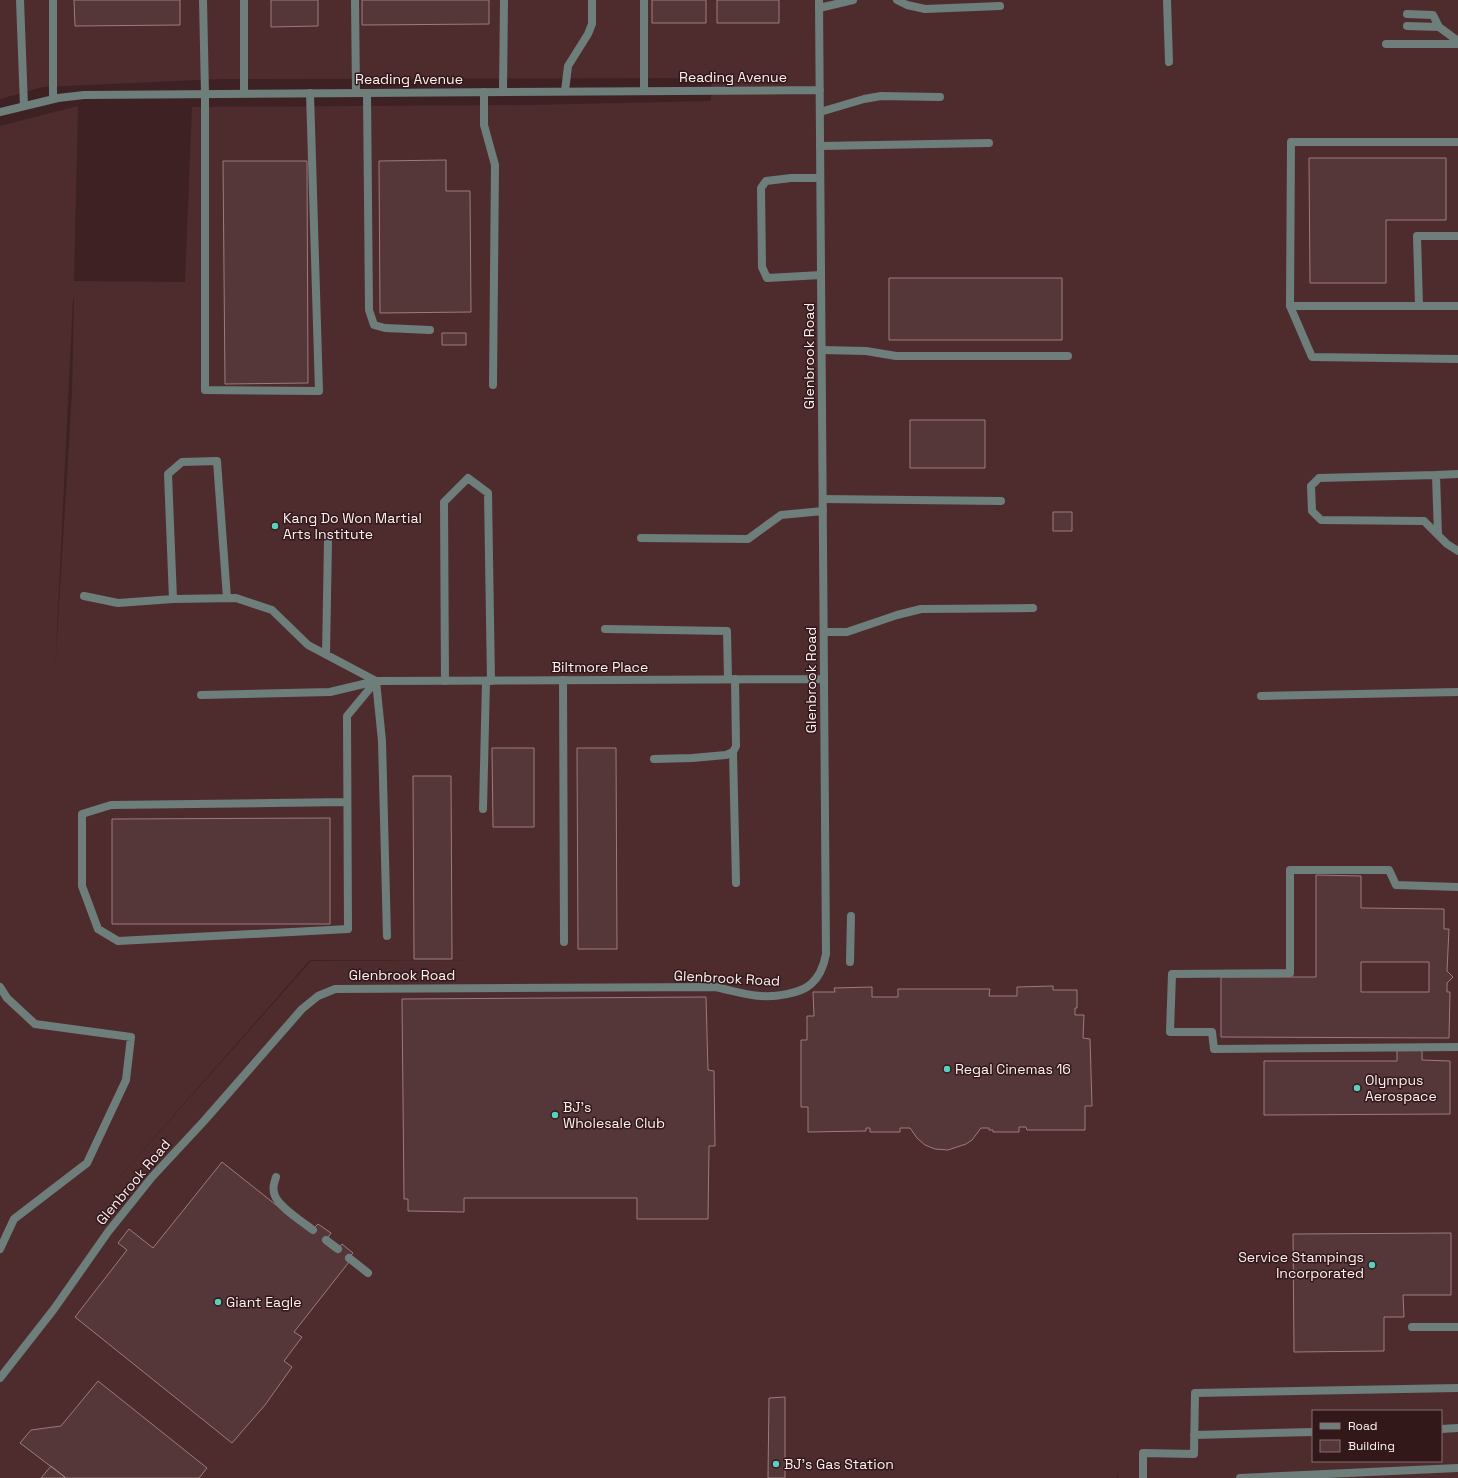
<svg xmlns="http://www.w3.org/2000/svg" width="1458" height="1478" font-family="'Space Grotesk',sans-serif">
<rect width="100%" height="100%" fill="#3e2223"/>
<path fill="#4e2c2e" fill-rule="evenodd" d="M0,0h1458v1478h-340l-1,-7v7h-1117v-1352l78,-20 -4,175 111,1 7,-175 339,-2 180,-4 1,-23 -492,1 -177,8 -43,12zM74,299l-2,94 -17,278 18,-372zM310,960h177l-176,1 -226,255zM1313,1411h128v50h-128z"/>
<path fill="#563739" stroke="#9d7a7b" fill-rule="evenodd" d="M74,0h106v25l-105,1z
M271,0h47v26l-47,1z
M362,0h127v24l-127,1z
M652,0h54v23h-54z
M717,0h62v23h-62z
M1309,158h137v62h-60v63h-76z
M446,160v31h24l1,121 -91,1 -1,-152z
M223,161h84l1,222 -83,1z
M889,278h173v62h-173z
M442,333h24v12h-24z
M910,420h75v48h-75z
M1053,512h19v19h-19z
M492,748h42v79h-41z
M577,748h39l1,201h-39z
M413,776h38l1,183h-38z
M330,818v106h-218v-105z
M1316,875l45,1v32l83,1v20h5l-2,42 6,6 -6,6v9h3l-1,46 -228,-1v-60h95zM1361,962h68v30h-68z
M1053,986v4h24v18h-2v7h9l-1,23 7,1 2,67h-7v24h-58l-1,-3h-7v5h-26v-2h-4v-2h-8l-9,12 -6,4 -18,6 -13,-1 -10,-4 -8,-7 -7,-10h-10v4h-30v-4h-4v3l-58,1v-25h-7v-67h6v-24h7l-1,-24h22l-1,-4 38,-1v10h26v-8h92l-1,7h28v-9z
M706,997l2,73 6,1 1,75h-6l-1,73h-71v-21h-173v14l-56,-1v-12h-4l-2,-200z
M1397,1049h25v11l28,1v53l-186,1v-54h133z
M222,1162l88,70 8,-8 13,9 -7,10 12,9 6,-8 11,9 -7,7 3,2 -55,70 8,5 -18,24 8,6 -27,38 -33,38 -157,-126 52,-67 -9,-7 11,-14 24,19z
M1451,1233v62h-48l1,22h-20v34l-90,1 -1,-118z
M98,1381l109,87 -8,10h-133l-46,-35 11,-13 30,-4z
M785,1397v81h-17l1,-80z
M51,1466l15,12h-25z"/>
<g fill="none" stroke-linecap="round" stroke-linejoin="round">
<path stroke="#6e7e7b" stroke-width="8" d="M20,0l4,106
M53,0v99
M203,0l2,94v296l114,1 -9,-298
M355,0l1,93
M644,0v91
M897,0l10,5 18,4 75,-3
M1167,0l2,62
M819,8l34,-8
M1407,14l26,1 6,12
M1407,26l32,1 19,14
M1386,44h72
M565,91l3,-25 20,-32 4,-10v-24
M484,92v33l11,40 -2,220
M503,92l1,-92
M244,93v-93
M367,93l2,217 5,15 11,3 45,2
M820,112l44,-13 17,-3 59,1
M1458,142h-167l-1,164h168
M820,146l169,-3
M820,178h-29l-25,3 -5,7 1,79 5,11 54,-3
M1419,305l-2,-69h41
M1290,306l22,51 146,2
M822,350l44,1 30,5h172
M1458,474l-22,1 2,60 9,9 11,7
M1436,475l-117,3 -8,8 1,25 9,9 103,1 14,14
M823,499l178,2
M641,538l107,1 33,-24 42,-4
M84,596l34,7 55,-4
M227,598l-10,-137 -35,1 -14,12 5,125 63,-1 36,12 36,35 68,36
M605,629l122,2 1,48
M824,632h23l50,-17 24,-6 112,-1
M326,654l2,-113
M563,680l1,262
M376,681l6,60 5,195
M445,681l-1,-179 24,-24 20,15 3,188
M201,695l129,-3 46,-11
M1261,696l197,-4
M733,752l3,131
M654,759l38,-1 34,-3 7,-3 3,-6 -1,-67
M347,802l-236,3 -29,9v72l16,43 20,12 230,-12 -1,-213 29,-35
M483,809l3,-128
M1458,887l-62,-2 -7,-15h-99v103l-118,1 -2,58h42l2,17 244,-2
M850,962l1,-46
M0,987l7,11 28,26 96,13 -5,43 -39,83 -73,56 -14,30
M276,1177c-2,6 -4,12 -1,19 5,12 28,26 38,34
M326,1240l12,9
M349,1258l19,15
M1412,1327h46
M1441,1429l17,-1
M1194,1435l119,-3
M1143,1478v-25l51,1 1,-61 263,-5
M1240,1478l218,-10"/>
<path stroke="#6e7e7b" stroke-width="8" d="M0,112l58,-14 26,-3 736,-5
M376,681l448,-2
M0,1378l54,-69 54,-77 44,-55 52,-56 98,-112 16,-13 17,-7 380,-2c15,3 31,8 46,9 13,1 39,-2 50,-12 8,-7 13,-19 15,-30l-7,-954"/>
</g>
<g fill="#5bcebc" stroke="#33181a" stroke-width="1.5">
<circle cx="275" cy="526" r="4"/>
<circle cx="947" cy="1069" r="4"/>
<circle cx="1357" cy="1088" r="4"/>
<circle cx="555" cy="1115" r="4"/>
<circle cx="1372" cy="1265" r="4"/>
<circle cx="218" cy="1302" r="4"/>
<circle cx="776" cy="1464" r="4"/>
</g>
<g text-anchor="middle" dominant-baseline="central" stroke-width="3" stroke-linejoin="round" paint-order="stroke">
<g font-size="14" fill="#fdf1f1" stroke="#33181a">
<text x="733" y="77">Reading Avenue</text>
<text x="409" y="79">Reading Avenue</text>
<text transform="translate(809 356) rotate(-90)">Glenbrook Road</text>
<text x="600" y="667">Biltmore Place</text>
<text transform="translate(811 680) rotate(-90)">Glenbrook Road</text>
<text x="402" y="975">Glenbrook Road</text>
<text transform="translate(727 978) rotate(3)">Glenbrook Road</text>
<text transform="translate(133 1182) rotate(-50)">Glenbrook Road</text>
</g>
<g font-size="14" fill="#fdf1f1" stroke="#33181a" text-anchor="start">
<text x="283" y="518">Kang Do Won Martial<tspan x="283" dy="16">Arts Institute</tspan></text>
<text x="955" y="1069">Regal Cinemas 16</text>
<text x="1365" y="1080">Olympus<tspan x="1365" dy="16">Aerospace</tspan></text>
<text x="563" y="1107">BJ's<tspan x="563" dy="16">Wholesale Club</tspan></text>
<text x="1364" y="1257" text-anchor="end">Service Stampings<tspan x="1364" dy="16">Incorporated</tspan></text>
<text x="226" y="1302">Giant Eagle</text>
<text x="784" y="1464">BJ’s Gas Station</text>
</g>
</g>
<rect x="1312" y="1410" width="130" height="52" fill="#33181a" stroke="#846f70"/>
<rect x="1320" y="1423" width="20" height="6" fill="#6e7e7b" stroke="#846f70"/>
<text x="1348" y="1430" font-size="12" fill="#fdf1f1">Road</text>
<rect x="1320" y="1440" width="20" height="12" fill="#563739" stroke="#846f70"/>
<text x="1348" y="1450" font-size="12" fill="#fdf1f1">Building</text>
</svg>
